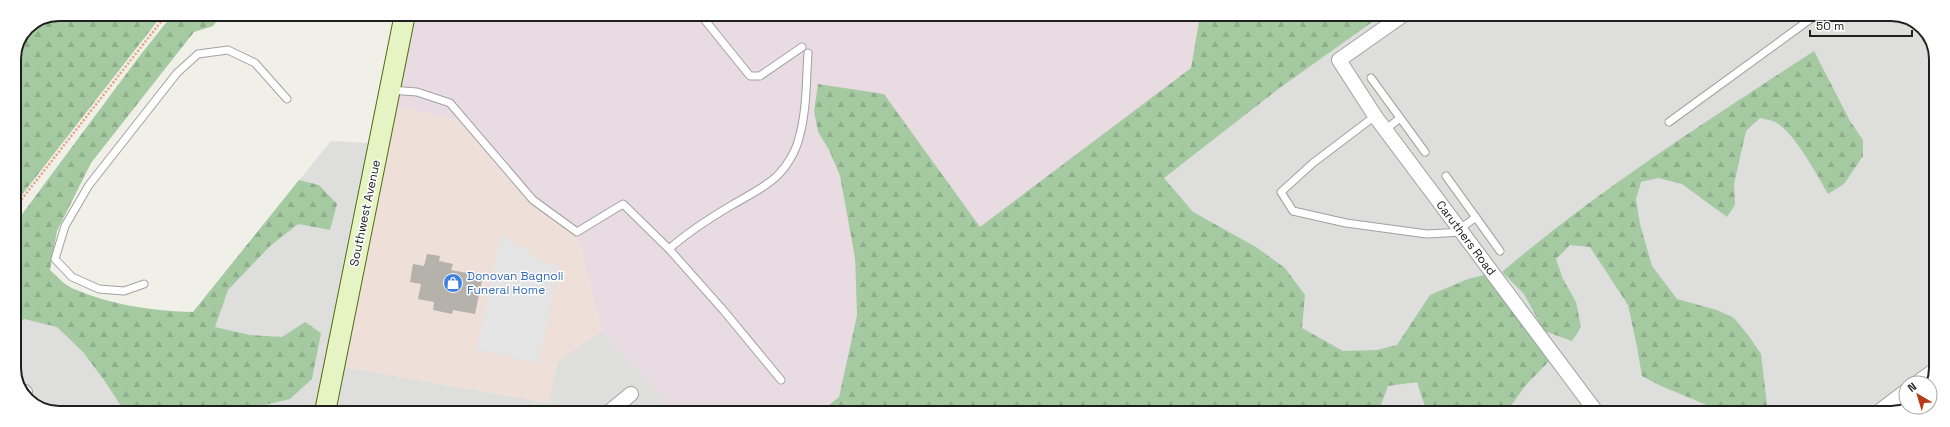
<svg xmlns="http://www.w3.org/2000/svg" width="1950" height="427" font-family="'Space Grotesk',sans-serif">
<defs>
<pattern id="forest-firs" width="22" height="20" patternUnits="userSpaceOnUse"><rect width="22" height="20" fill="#a5caa2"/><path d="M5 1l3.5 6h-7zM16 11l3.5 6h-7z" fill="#8ead8b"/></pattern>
</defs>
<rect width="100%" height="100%" fill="#f0efe8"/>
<path fill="#dededd" d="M1368,15h531l26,14 11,25 -1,316 -18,13h-11v8l-29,22h-571l-164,-236z
M331,141l39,2 -45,269h-274l-26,-14 -11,-25v-46l10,-8 169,-7z
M602,331l74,81h-341l9,-45 205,36 8,-42z"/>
<path fill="#eedfd9" d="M395,106l70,15 112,111 25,99 -44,30 -9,42 -205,-36z"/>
<path fill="#e8dbe2" d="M417,14l783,1 -9,53 -211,160 -96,-134 -70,17 4,21 11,18 11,26 15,82 2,58 -18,81 -20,16 -143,-1 -74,-81 -25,-99 -44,-32 -68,-79 -70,-15z"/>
<path fill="url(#forest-firs)" d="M60,14h103l-149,191v-146l13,-32z
M173,14h49l-9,12 -19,6 -103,131 -34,68 -7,39c7,6 15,16 24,19 37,16 79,22 119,23l106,-132 20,5 18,19 -7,26 -32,-6 -28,22 -42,44 -13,37 35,8 32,2 23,-15 16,11 -9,46 -22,20 -30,7 -5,6h-130l-21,-32 -21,-28 -26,-25 -33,-8 -10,8v-102l124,-167z
M1200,15h182l-101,72 -117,91 29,34 63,35 29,21 20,27 -3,33 41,23 34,-1 20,-5 33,-50 38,-16 24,-6 63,82 -30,31 -19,27h-79l-10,-31 -29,4 -10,27h-559l20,-16 18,-82 -2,-57 -15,-82 -11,-26 -11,-18 -4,-21 4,-27 66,10 96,133 211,-159z
M1814,51l36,70 13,19v16l-19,28 -16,10c-11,-19 -33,-61 -53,-72 -4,-2 -10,-3 -15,-4l-14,13 -12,53 1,21 -8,12 -45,-33 -24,-6 -17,4 -5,17 4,25 12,42 25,33 40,11 17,8 14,17 13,19 7,59h-42l-65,-27 -19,-10 -5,-29 -9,-42 -38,-58 -20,-2 -14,14 7,20 13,23 5,25 -9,14 -28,-10 -20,-37 -22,-22c97,-83 205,-151 312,-221z"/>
<path fill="#e4e4e4" d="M501,234l46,30 12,2 -21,98 -61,-15z"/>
<path fill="#b5b1ab" d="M427,254l13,2 -1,5 14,3 -2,6 32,6 -8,38 -22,-4 -1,4 -19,-4 1,-8 -16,-3 3,-15 -11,-2 3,-18 11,2z"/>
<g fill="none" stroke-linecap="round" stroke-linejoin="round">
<defs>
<path id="lane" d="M700,14l50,62h10l42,-29
M1371,78l54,74
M390,90l27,2 33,11 83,97 44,32 46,-28 46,45 55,62 57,69
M1375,116l-62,47 -32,29 12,19 53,12 81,11 36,-2
M1669,122l147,-107
M1385,130l15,-12
M1446,176l54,75
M1460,229l16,-12
M669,249c19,-17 41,-31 63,-44 15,-9 33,-17 46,-30 9,-9 18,-24 21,-37 8,-28 7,-57 9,-85
M144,284l-20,7 -25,-2 -27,-12 -17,-18 10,-33 24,-41 88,-112 21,-19 30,-4 27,13 32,36"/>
<path id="street" d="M1403,15l-64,45 36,56 222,297
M1917,383l18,-13
M24,394l1,-2
M609,412l22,-18
M1877,413l29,-22"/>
<path id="secondary" d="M325,412l80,-398"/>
</defs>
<use href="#lane" stroke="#a1a1a1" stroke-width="9"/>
<use href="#street" stroke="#a1a1a1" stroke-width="16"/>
<use href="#secondary" stroke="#4f6c12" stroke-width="22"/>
<path stroke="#eaa17f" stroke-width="2.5" stroke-dasharray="2 2" stroke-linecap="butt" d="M14,209l153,-195"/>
<use href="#lane" stroke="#fff" stroke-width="7"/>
<use href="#street" stroke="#fff" stroke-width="14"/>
<use href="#secondary" stroke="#e6f3c3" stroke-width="20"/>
</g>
<defs>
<symbol id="shop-disc" viewBox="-11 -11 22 22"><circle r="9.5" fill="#3f7fe0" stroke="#fff"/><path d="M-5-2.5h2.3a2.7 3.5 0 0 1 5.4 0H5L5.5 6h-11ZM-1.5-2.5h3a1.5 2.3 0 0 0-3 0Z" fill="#fff"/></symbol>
</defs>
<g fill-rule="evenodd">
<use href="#shop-disc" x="442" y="272" width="22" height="22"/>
</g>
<g text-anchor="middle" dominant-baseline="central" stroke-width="3" stroke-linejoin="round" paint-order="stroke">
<g font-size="12" fill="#202020" stroke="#fff">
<text transform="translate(365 213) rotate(-78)">Southwest Avenue</text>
<text transform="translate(1466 238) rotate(53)">Caruthers Road</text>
</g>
<g font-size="12" fill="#366cbe" stroke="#fff" text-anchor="start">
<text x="467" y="276">Donovan Bagnoli<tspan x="467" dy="14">Funeral Home</tspan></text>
</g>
</g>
<path d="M0 0H1950V427H0ZM59 21H1891A38 38 0 0 1 1929 59V368A38 38 0 0 1 1891 406H59A38 38 0 0 1 21 368V59A38 38 0 0 1 59 21Z" fill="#fff" fill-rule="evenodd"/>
<path fill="none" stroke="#202020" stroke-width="2" d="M59 21H1891A38 38 0 0 1 1929 59V368A38 38 0 0 1 1891 406H59A38 38 0 0 1 21 368V59A38 38 0 0 1 59 21Z"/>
<g transform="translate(1918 395) rotate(322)"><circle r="19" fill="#ffffff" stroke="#a6a6a6"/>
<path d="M0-3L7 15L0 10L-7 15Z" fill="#b93b18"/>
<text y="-6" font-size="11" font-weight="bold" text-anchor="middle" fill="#202020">N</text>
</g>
<path d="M1810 30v6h102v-6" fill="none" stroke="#202020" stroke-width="2"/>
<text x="1816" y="30" font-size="12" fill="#202020" stroke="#ffffff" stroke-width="3" paint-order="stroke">50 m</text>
</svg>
